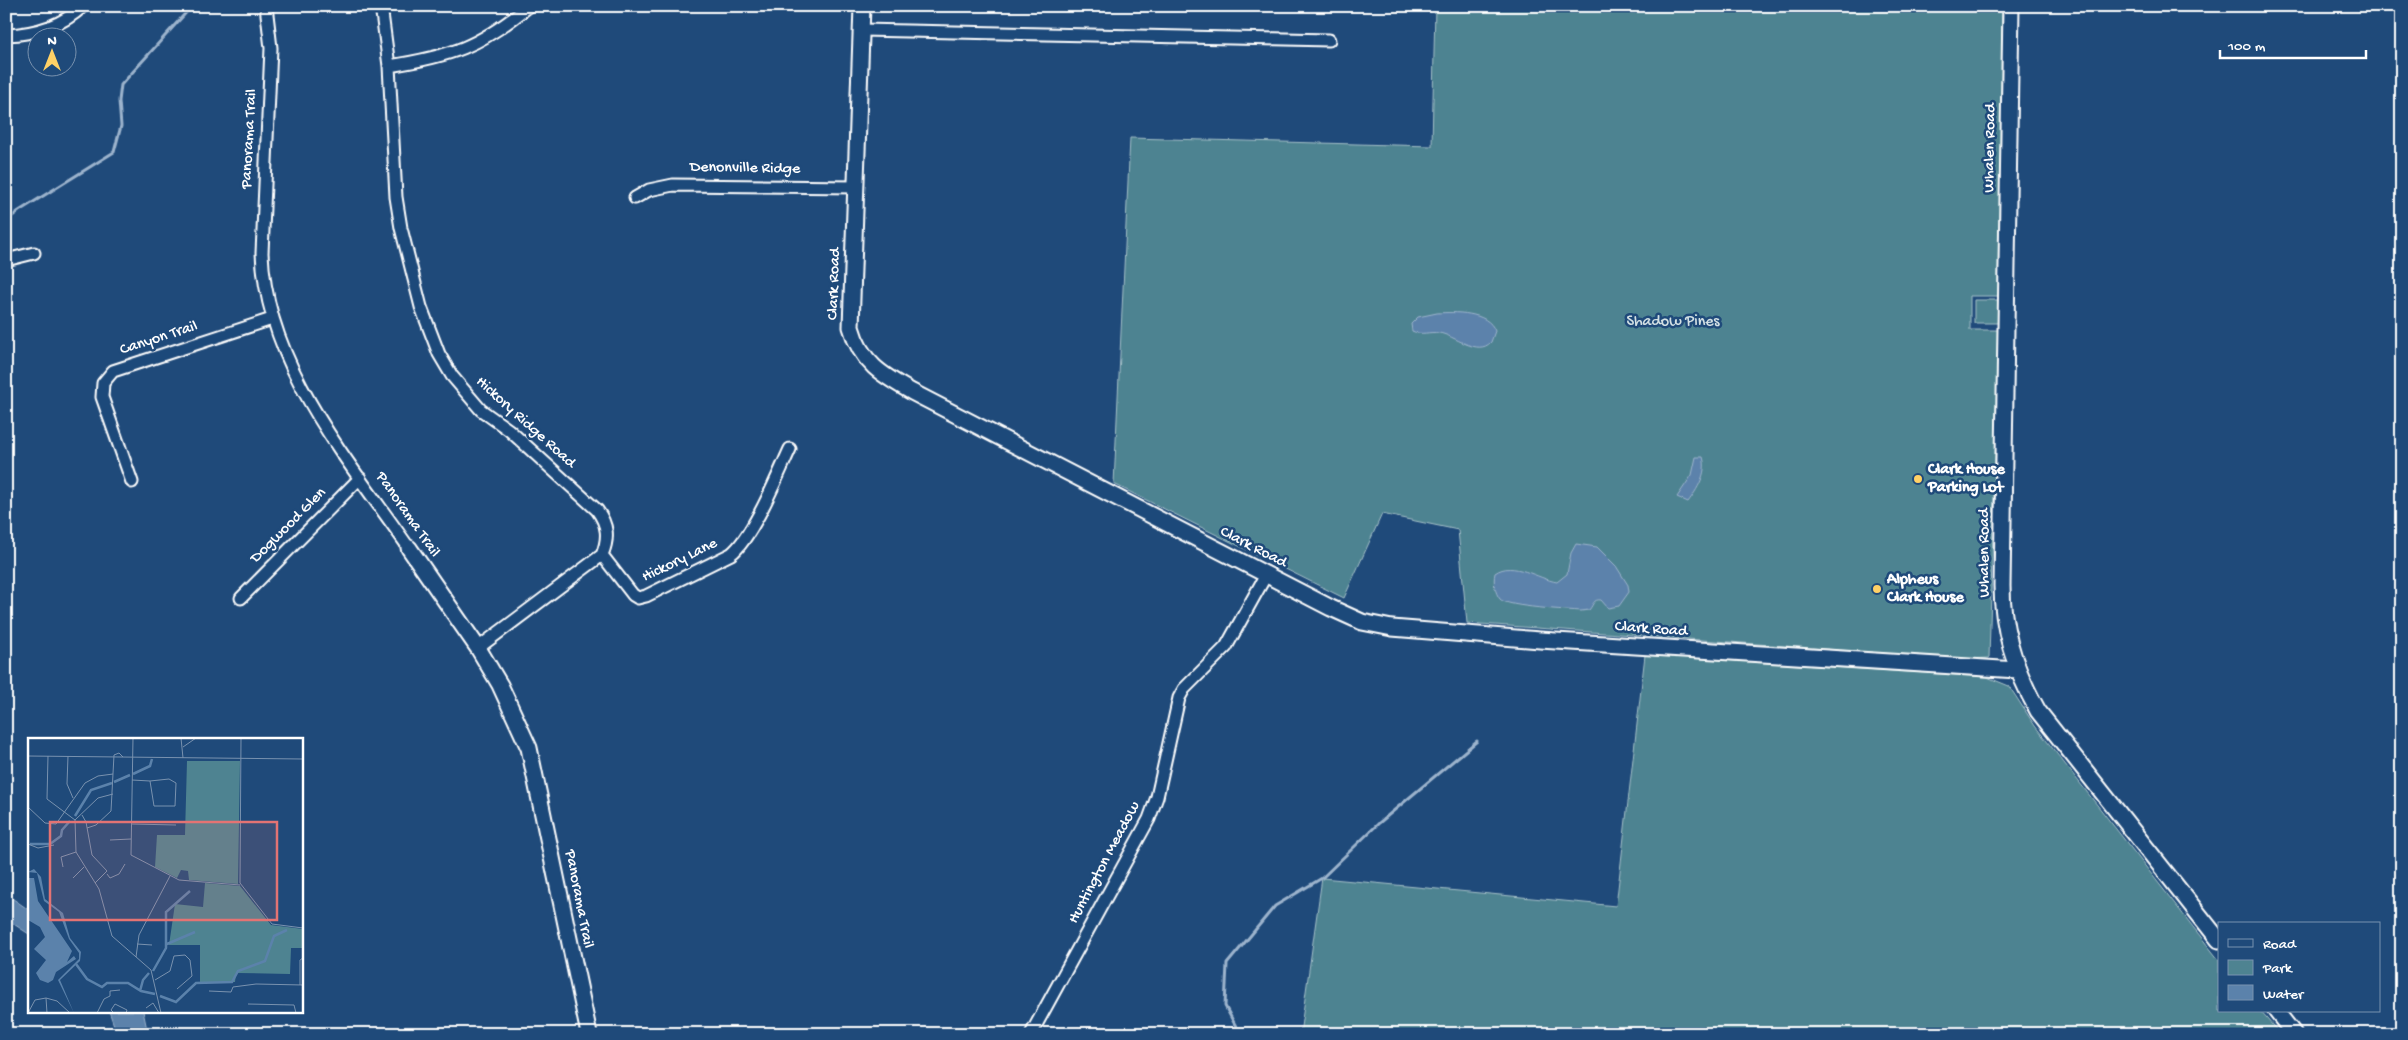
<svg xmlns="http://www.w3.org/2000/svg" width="2408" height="1040" font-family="'Gochi Hand',sans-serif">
<rect width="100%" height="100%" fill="#1f4a7a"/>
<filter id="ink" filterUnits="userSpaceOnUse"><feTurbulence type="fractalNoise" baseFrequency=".02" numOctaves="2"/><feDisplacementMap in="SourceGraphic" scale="10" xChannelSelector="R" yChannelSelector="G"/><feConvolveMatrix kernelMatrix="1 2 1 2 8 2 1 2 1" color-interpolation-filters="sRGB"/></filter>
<g filter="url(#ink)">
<path fill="#4e8391" stroke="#a6c1c8" d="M1435,6h567l-2,290h-30v34h29l-10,328 -25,1 -497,-36 -9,-93 -76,-16 -38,84 -230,-114 16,-346 302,8z
M1974,300h25l-1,23h-24z
M1645,655l342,22 22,9 26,40 184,234v51h41l20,23h-980l22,-156 294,28z"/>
<path fill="#5b82ab" stroke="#9db4cd" d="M1437,313c17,-1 51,-2 58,18l-4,11c-13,15 -37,-7 -52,-9 -10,-2 -17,3 -27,-2l-1,-7 7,-7z
M1696,457h7c5,16 -6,33 -15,45l-11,-5 15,-22z
M1576,544l21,3 19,19 12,19 1,7 -10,14 -11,2 -7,-8c-8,-1 -7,4 -12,10l-8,1c-12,-1 -75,-4 -81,-12 -5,-6 -7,-17 -5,-26 18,-13 43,6 62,9l10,-8 4,-21z
M6,894l23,16v24l-23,-15z
M109,1011h34l5,23h-31z"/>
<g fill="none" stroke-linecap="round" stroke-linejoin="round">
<path stroke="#9db4cd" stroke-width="3" d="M6,232l5,-15 8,-6 95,-59 7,-26 -2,-25 2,-16 71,-79
M1240,1034l-15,-28 2,-42 48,-58 47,-28 57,-55 98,-82"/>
<defs>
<path id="street" d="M266,6l5,42 -9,205c4,112 86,207 147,295
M381,6l8,60 7,131 5,31 20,79 18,47 13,22 29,34 28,20 88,80c11,15 12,28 5,45l-124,93
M862,30l467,10
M6,35c28,-1 56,-9 77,-29
M389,66c63,-10 90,-19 140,-60
M635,198l14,-8 24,-5 184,2
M6,260l28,-7
M132,482l-30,-85 1,-14 10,-12 159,-52
M602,555l31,40 5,3 8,-2 85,-42c21,-16 47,-79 59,-105
M241,598l119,-120
M1031,1034l118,-215 8,-22 22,-99 5,-9 42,-42 40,-72"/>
<path id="secondary" d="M862,6l-11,321c10,36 31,48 61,65l419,216 31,14 30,6 148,12 477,30
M2011,6l-9,580c0,46 14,86 36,125l181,229
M409,548l69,100 22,37 29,63 60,286
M2276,1011l18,23"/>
</defs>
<use href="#street" stroke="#fff" stroke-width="15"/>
<use href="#secondary" stroke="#fff" stroke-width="19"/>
<use href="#street" stroke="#1f4a7a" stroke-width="11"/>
<use href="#secondary" stroke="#1f4a7a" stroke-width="15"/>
</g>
</g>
<g fill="#ffd166" stroke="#1f4a7a" stroke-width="2">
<circle cx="1918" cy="479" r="5"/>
<circle cx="1877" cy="589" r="5"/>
</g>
<g text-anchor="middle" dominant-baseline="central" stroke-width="5" stroke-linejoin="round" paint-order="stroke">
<g font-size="16" fill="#fff" stroke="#1f4a7a">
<text transform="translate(250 139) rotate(-87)">Panorama Trail</text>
<text transform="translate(1991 148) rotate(-89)">Whalen Road</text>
<text transform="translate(745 169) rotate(1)">Denonville Ridge</text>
<text transform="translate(835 284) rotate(-88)">Clark Road</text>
<text transform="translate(159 339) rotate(-18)">Canyon Trail</text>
<text transform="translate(525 423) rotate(42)">Hickory Ridge Road</text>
<text transform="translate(407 515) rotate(55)">Panorama Trail</text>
<text transform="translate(289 526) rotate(-45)">Dogwood Glen</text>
<text transform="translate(1253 548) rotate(27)">Clark Road</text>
<text transform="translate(1985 553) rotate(-90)">Whalen Road</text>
<text transform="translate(680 561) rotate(-26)">Hickory Lane</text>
<text transform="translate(1651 630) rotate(4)">Clark Road</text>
<text transform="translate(1105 863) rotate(-62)">Huntington Meadow</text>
<text transform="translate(578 899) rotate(79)">Panorama Trail</text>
</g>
<g font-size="16" fill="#d3e0e4" stroke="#1f4a7a">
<text x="1673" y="322">Shadow Pines</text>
</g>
<g font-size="16" font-weight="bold" fill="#fff" stroke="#1f4a7a" text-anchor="start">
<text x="1928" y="470">Clark House<tspan x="1928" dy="18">Parking Lot</tspan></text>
<text x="1887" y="580">Alpheus<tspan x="1887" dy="18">Clark House</tspan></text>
</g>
</g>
<g transform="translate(28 738)">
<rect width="275" height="275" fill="#1f4a7a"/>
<path d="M159,23h53l-2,123 -49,-4 -1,-9 -7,-1 -4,8 -22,-11 2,-32h28zM177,145l35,3 31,39 32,4v19h-12l-1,26 -54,-1 -1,9h-35v-37h-31l6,-41 28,3z" fill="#4e8391"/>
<path d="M6,131l7,8 4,22 18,14 7,25 11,14 -1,9 -20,19 14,33 -16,-33 21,-21v-6l-10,-14 -10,-27 -15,-11 -7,-28 -9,-1zM0,140h6l4,23 34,50 -5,11 7,-6 2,3 -20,13 -3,8 -5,3 -8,-3 -4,-7 10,-13 -12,-11 11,-12 -5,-10 -12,-7z" fill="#5b82ab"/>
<path fill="none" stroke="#5b82ab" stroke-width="2.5" d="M105,36l17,-8 2,-7M86,44l16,-7M47,78l16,-26 21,-7M2,106h20l11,-8 1,-6 8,-9M139,206l28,-12M48,226l11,15 15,8 5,-4h21l13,8 14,3M125,233l13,-23v-36l24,-21M112,253l3,-11 6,-7M132,258l16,6 20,-19 36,-1 6,-11 27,-10 9,-25 13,-6"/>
<path fill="none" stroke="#7992af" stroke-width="1" d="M105,0l-2,117 48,25 61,5M153,0l2,20M213,0l-1,145 32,41 31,4M155,9l13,-9M0,18l275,3M20,18l-1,43 28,21 1,32 23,37 13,47 39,34 10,43M40,18l-1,28 6,14M141,41l7,4 -1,23h-21l-4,-25zM104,42l18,1M0,69l17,16 11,1 29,-41 13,-7 15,-2M54,77l4,7 6,33 15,16 -12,12M47,82l23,-22 15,-4M104,86l44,1M59,90l9,-3 15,-14 3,-56 5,-2 4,4M82,102l21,-1M0,106l10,4 16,-3M35,129l-2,-10 15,-5M79,136l3,4 9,-4 6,-10M45,140l11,-11M109,206l15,1M108,219l3,-22 31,-59M127,242l15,-9 4,-15 11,-1 5,5 2,16 -15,13M272,247v-25l3,-2M181,253l22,1 2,-5 23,-3 47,1M18,260l1,15M220,266l46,1 2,8M118,270l7,-5 6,10M0,275l7,-13 11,-2 11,3 13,12M69,275l7,-14 6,-3v-5l10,-1M86,275l-3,-3 4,-6 12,6 -1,3"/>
<path fill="#e47373" fill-opacity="0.15" stroke="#e47373" stroke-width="2.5" d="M22,84h227v98h-227z"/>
<rect width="275" height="275" fill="none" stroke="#fff" stroke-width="2.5"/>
</g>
<rect width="2408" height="1040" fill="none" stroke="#1f4a7a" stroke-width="25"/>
<rect x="12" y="12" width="2383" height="1015" fill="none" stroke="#fff" stroke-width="2" filter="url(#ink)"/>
<rect x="2218" y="922" width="162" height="90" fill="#1f4a7a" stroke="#7992af"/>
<rect x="2228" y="939" width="25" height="8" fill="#1f4a7a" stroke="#7992af"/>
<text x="2263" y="948" font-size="15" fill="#ffffff">Road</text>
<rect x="2228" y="960" width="25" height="15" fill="#4e8391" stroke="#7992af"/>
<text x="2263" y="972" font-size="15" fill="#ffffff">Park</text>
<rect x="2228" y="985" width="25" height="15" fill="#5b82ab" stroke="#7992af"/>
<text x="2263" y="998" font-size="15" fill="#ffffff">Water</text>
<g transform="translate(52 52)"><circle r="24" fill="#1f4a7a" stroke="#7992af"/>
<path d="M0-4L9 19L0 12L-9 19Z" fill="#ffd166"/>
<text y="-8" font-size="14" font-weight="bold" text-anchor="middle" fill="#ffffff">N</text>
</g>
<path d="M2220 50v8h146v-8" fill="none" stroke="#ffffff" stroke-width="2.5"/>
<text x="2228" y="50" font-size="15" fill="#ffffff" stroke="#1f4a7a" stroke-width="4" paint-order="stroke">100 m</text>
</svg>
